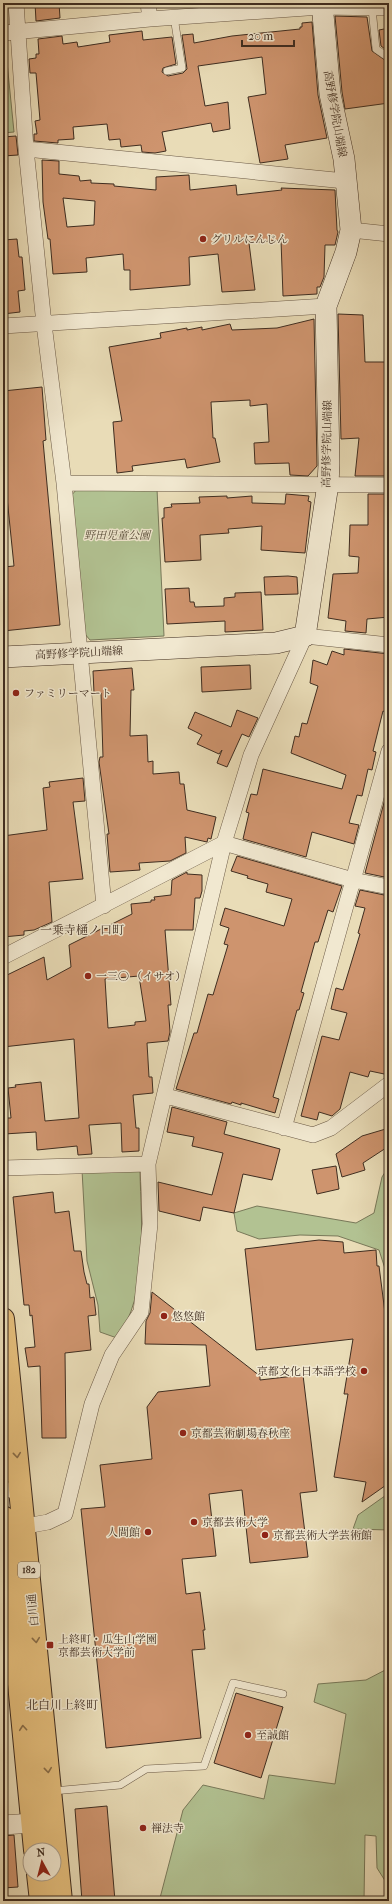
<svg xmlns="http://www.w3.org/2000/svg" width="392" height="1904" font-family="'IM FELL French Canon','Noto Serif JP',serif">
<rect width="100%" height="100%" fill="#e9dcb7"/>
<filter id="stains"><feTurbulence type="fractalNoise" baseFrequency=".005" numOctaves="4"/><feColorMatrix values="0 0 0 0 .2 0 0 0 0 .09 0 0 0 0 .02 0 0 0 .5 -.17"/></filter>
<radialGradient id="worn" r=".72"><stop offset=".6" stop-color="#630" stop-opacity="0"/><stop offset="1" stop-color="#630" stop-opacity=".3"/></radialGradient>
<path fill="#b2c292" stroke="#787859" d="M3,49l3,3 8,80 -11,1z
M77,489h80l7,147 -74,4 -6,-7 -14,-136z
M389,1166v115l-10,-31 -41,-14 -38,-1 -41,4 -22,-8 -3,-18 23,-7 99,17 18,-10 8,-36z
M136,1169l4,3c1,50 9,123 -23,166l-17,-6 -2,-27 -11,-44 -5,-91z
M389,1493v37l-36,-1 5,-14z
M389,1668v219l-12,-19 -1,-32 -11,-1 -1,66h-203l-1,-3 23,-88 20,-25 61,14 5,-24 66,9 11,-70 -32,-12 4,-18 48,-4z"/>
<path fill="#ce946e" stroke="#3f2d20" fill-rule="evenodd" d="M35,3h24l1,15 -24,3z
M335,16l32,1 5,34 17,12v40l-44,6 -3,-17z
M312,22l6,73 9,43 -42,7 3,14 -28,4 -12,-66 18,-3 -4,-37 -64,9 7,40 23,-4 2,27 -17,3 -2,-9 -49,9 4,19 -11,2 -13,-1 -1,-7 -20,2 -1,-8 -11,1 -2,-16 -34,3 1,12 -16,1v3l-24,-2v-7h3l-2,-13 5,-1 -4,-47h-6l-1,-14 7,-1v-4h3l-1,-15 24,-3 1,8 14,-2 1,5 32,-5 -1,-7 33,-4 1,9 29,-3 4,27 -13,4 -1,4 6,4 15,-3 4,-4 -5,-34 11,-1 1,9 38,-7 68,-7v-2h2v-4z
M389,28v24l-8,-6 -2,-16z
M16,136l2,19 -15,1v-19z
M42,160l17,1v13l20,2 1,5 11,-1v3l23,1v2l42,4v-13l33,-2 1,15 46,-5 1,10 45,-5 -1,-2 54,2 2,40 1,2 -3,13h-10l-1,32 -4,10h-3v7l-34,2 -2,-56 -32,3 6,47 -33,2 -4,-38 -29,3 1,28 -60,5v-20h-6l-1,-16 -37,4 1,14 -34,2 -3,-35h-2l-5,-37zM63,198l32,3 -1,24 -27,2z
M17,239l2,18h3l3,33 -7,1 2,21 -17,2v-74z
M338,314l25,1 2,47h24v114h-34l4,-38 -18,1z
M314,319l3,145v2l-9,10 -18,-1 -1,-12 -34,1 -1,-21 15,-1 -2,-38 -17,2v-6l-39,2 2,36h2l5,24 -33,6 -2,-9 -53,7 1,5 -16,2 -4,-51 9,-1 -13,-74 52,-9 -1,-5 27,-5v2l15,-3v3l28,-6 2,6 45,-2z
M42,387l4,53 -3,1 17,184 -57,6v-64l11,-1 -11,-108v-3h3l-3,-30v-34z
M286,494l23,2 -1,5 3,1 -6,51 -44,-3 1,-24 -21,2 -13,1 1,4 -29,2 1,25 -36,2 -3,-44h2v-10l8,-1 -1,-3 29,-1 -1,-6 28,-1v2l25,-2v7l33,1z
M368,494h21v123l-22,2 -1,14 -21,-2 1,-10 -18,-3 5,-44 25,-1 1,-16 -10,-1 1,-31h18z
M288,576l9,1 1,17 -33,1 -1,-18z
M189,588l1,14h4l1,5 29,-1v-8l11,-1v-4l26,-1 2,38 -38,2v-11l-58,3 -2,-35z
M344,649l45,5v43l-4,15 -2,-1 -10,40 3,1 -4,18 -4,-1 -6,27 -5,-1 -8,28 10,2 -5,19 -42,-12 -6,25 -63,-18 6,-26 -3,-1 5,-18 6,1 6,-26 79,20 4,-14 -55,-22 4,-17 4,1 3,-14 5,1 11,-38 -8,-3 3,-23 14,5 5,-14 12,4z
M250,665l1,24 -49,3 -1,-25z
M132,668l2,22h-3l-1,46 17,-1 1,27 5,-1v13l26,-2 1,12h4l3,26 29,7 -5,22 -3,-1 -1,4 -22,-5 1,16 -16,8 -31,2 1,7 -30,2 -3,-38h2l-10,-72 1,-5h3l-2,-64h-7l-1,-22z
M237,710l21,8 -9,19 -7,-3 -15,33 -10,-4 5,-13 -3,4 -22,-10 5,-9 -14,-7 7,-16 36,15z
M83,778l2,23 -12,1 10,77 -34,3 3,40 -18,8 -10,1v4l-21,2v-101l44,-6 -4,-42 7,-1 -1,-5z
M385,799l4,1v78l-24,-5z
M237,856l105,30 -9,26 -5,-2 -10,32h-3l-14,50 3,1 -5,17h-2l-24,87 6,2 -4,14 -34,-10v2l-9,-3 -1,2 -55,-15 18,-56h3l11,-39 5,1 15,-50 -4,-1 5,-16 -9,-3 5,-17 59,18 8,-27 -26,-7 2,-8 -21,-6 1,-2 -17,-5z
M187,872v2l15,1v16l-2,7h-5l-2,32h-28l6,75h-3l2,27 -2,9 -21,2 2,34h3l1,16 -20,2 3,33h3v23l-17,1 -1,-29 -32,2 3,29 -14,1 -1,-9 -40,4 -1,-18 -32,2 -1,-16h8l-3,-30 8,-1 -1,-2 26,-3 4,39 34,-3 -5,-79 -71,8v-44l3,-1 -3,-25 41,-20 3,23 24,-13 -2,-22 32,-16 9,-1v-3l22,-11 -1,-10 20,-2v-2h4l-1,-3 17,-2 1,-15zM139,976l7,45 -11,1v3l-27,3 -3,-49z
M360,890l29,6v179l-19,-4 -2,6 -18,-5 -10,37 -8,7 -13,-4 -2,8 -16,-4 21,-80 17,4 8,-27 -16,-4 5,-21 7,2 17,-56 -2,-1 7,-25 -10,-2z
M172,1107l55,15 -3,12 56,15 -8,31 -29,-6 -9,39 -31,-6 -3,14 -41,-10 -1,-29 54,13 11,-42 -31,-7 2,-9 -27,-5z
M389,1128v18l-26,17 2,7 -23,7 -6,-23 26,-18z
M336,1166l3,23 -22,5 -5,-24z
M53,1192l2,21 14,-2 5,40h7l3,21 3,12h2l1,14 4,-1 2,18 -8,1 3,34 -26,3 1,85h-24l-2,-72 -12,1 -3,-19 10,-1 -3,-32 -2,1 -1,-11h-5l-11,-108z
M319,1240l24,2 1,11 32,-3 1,16h2l6,47h4v170l-27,19 4,-20 -32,-5 14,-83h-4l9,-55 -97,11 -11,-101z
M152,1292l108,84v4l43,-5 14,116 -17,2 8,64 -58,6 -8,-73 -33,4 7,62 -34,3 4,35 14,-2 5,38h-2l2,19 -13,1 9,88 -95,10 -25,-239 24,-2 -5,-42 52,-6 -5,-52 11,-15 52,-6 -4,-41 -61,-1 1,-23 4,-8z
M236,1693l47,14 -22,71 -47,-15z
M107,1806l8,95h-33l-7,-92z
M14,1835l4,52 -15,1v-52z"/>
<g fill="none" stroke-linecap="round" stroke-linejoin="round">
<defs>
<path id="service" d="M372,8l4,41 13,9
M167,71l15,-3 -8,-51
M53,1791l67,-6 26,-16 58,-3 29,-83 50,11"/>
<path id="minor" d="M16,3l10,146 18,175 20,159 40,423
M148,3l2,16
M3,33l147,-14 171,-12 68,1
M26,149l319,32
M351,230l38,4
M3,326l323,-20
M64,483l325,2
M3,957l221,-114 129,37 36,7
M166,1096l147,39 18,-7 58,-44
M284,1128l105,-377
M3,1168l145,-4
M3,1490h17
M15,1528l33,-6 17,-8 27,-110 20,-49 29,-43 9,-88 -2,-60 76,-321 27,-88 54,-119 84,9"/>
<path id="tertiary" d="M3,1825l45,-3"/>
<path id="secondary" d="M3,657l273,-14 29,-7 23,-152 1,-20 -3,-158 20,-54 5,-22 -7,-71 -14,-65 -8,-91"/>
<path id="primary" d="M3,1319l58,582
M3,1517l32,333
M38,1874l3,27"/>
</defs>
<use href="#service" stroke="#6a5946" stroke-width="8"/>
<use href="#minor" stroke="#6a5946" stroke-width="16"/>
<use href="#tertiary" stroke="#6a5946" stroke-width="20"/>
<use href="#secondary" stroke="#3f2d20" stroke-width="22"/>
<use href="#primary" stroke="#3f2d20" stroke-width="24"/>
<use href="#service" stroke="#f1e8d0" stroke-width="7"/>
<use href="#minor" stroke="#f1e8d0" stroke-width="15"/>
<use href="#tertiary" stroke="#f1e8d0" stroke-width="19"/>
<use href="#secondary" stroke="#f1e8d0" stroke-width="21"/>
<use href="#primary" stroke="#e4be7c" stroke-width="22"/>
</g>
<defs><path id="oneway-chevron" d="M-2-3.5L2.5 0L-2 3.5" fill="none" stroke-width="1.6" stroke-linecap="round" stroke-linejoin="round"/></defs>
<g stroke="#896e49">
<use href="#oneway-chevron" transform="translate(17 1455) rotate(84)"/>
<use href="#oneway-chevron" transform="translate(36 1640) rotate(84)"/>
<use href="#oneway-chevron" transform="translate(23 1728) rotate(-95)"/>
<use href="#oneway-chevron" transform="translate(48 1770) rotate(84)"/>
</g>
<g fill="#8f2418" stroke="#f1e8d0" stroke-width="1.5">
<circle cx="203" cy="239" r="4"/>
<circle cx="16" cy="693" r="4"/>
<circle cx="88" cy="976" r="4"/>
<circle cx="164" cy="1316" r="4"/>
<circle cx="364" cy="1371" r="4"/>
<circle cx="183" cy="1433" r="4"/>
<circle cx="194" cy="1522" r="4"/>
<circle cx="148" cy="1532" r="4"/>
<circle cx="265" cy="1535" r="4"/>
<rect x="46" y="1641" width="8" height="8" rx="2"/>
<circle cx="248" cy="1735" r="4"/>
<circle cx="143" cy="1828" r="4"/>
</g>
<g text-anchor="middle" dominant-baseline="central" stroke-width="3" stroke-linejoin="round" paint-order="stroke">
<rect fill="#f1e8d0" stroke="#746555" stroke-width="1" x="18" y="1562" width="22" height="16" rx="3"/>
<g font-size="10" font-weight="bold" fill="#3f2d20">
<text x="29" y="1570">182</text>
</g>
<g font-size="11" fill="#3f2d20" stroke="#f1e8d0">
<text transform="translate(335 114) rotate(80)">高野修学院山端線</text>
<text transform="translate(327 444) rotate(-89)">高野修学院山端線</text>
<text transform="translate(79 653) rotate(-3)">高野修学院山端線</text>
<text transform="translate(33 1610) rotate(-96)">白川通</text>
</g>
<g font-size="11" fill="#3f2d20" stroke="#f1e8d0" text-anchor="start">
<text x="211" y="239">グリルにんじん</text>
<text x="24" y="693">ファミリーマート</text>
<text x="96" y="976">一三〇 （イサオ）</text>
<text x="172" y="1316">悠悠館</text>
<text x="356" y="1371" text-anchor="end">京都文化日本語学校</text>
<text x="191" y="1433">京都芸術劇場春秋座</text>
<text x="202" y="1522">京都芸術大学</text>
<text x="140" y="1532" text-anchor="end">人間館</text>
<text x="273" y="1535">京都芸術大学芸術館</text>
<text x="58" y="1639">上終町・瓜生山学園<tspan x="58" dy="13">京都芸術大学前</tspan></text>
<text x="256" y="1735">至誠館</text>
<text x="151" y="1828">禅法寺</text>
</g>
<g font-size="11" font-style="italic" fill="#564b37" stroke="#f1e8d0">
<text x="117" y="535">野田児童公園</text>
</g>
<g font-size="12" fill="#3f2d20" stroke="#f1e8d0">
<text x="82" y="930">一乗寺樋ノ口町</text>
<text x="62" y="1705">北白川上終町</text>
</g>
</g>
<rect width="392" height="1904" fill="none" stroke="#e9dcb7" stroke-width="16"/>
<rect x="4" y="4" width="384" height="1896" fill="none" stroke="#3f2d20" stroke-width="2"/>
<rect x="8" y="8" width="376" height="1888" fill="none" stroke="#3f2d20"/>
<g transform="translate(42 1862) rotate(353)"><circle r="19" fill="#f1e8d0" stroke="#aa9d8a"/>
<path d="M0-3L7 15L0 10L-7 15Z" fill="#8f2418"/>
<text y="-6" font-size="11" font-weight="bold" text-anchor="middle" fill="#3f2d20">N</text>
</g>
<path d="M242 40v6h52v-6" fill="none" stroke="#3f2d20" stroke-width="2"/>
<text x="248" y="40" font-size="12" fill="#3f2d20" stroke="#f1e8d0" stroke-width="3" paint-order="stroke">20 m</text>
<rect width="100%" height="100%" filter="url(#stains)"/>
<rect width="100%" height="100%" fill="url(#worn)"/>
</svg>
